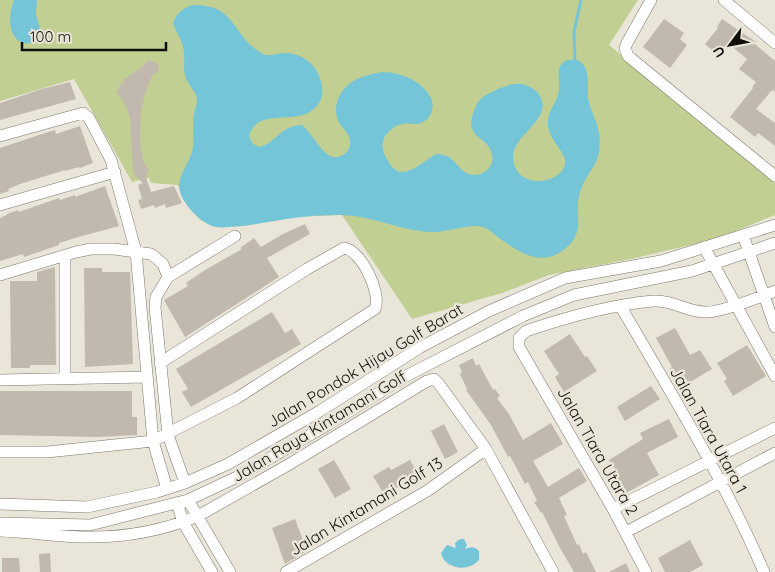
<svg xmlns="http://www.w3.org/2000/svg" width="775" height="572" font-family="Quicksand,sans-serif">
<rect width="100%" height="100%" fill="#e9e5d8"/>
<path fill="#c1cf92" d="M0,0h638l-29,45 166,138v32l-59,24 -85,20 -82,16 -47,18 -90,26 -70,-104 -47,2 -51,9 -29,1 -16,-8 -16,-20 -5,-14 -27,-2 -2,-5 -17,4 -58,-103 -74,22z"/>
<path fill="#74c5d8" d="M14,0h23l-1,14 5,19c-13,23 -41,6 -27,-33z
M192,5c45,-1 38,29 69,48 8,5 17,0 26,0 15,1 27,10 32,23 3,8 5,15 2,23 -15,34 -62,3 -72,37l3,7 7,4c18,-4 20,-21 43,-22 11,9 16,24 28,31 11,5 24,-7 19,-19 -2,-7 -10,-11 -12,-19 -5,-17 8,-36 25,-41 19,-6 28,-7 47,1 9,4 18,12 22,20 5,12 -2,24 -14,26 -5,0 -10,-1 -15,0 -7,1 -15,8 -18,14 -3,7 -1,15 3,21 13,28 34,3 49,-5 4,0 9,1 13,3 9,6 13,18 25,18 11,0 21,-9 18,-21 -3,-17 -29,-15 -18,-43 3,-9 8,-15 16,-18 9,-5 21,-10 31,-9 6,1 13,4 17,9 19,26 -27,41 -25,66 4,31 46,26 52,6 4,-12 -20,-26 -17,-46 1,-8 8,-16 10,-24 4,-11 -5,-29 8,-34 3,-1 10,-2 13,0 13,7 7,30 10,42 3,10 8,19 10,30 4,33 -11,34 -19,59 -5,15 2,32 -5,45 -3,7 -12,14 -18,17 -21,11 -41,-4 -58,-16 -5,-4 -10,-9 -16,-11 -13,-4 -36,6 -51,5 -33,-1 -62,-18 -94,-17 -15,0 -31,1 -45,3 -22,3 -42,8 -64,9 -4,0 -8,1 -13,0 -12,-2 -27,-17 -33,-28 -12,-21 9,-34 10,-54 1,-11 -1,-21 1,-32 1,-4 3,-8 3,-12 0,-9 -8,-15 -11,-23 -4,-9 0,-21 -3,-31 -2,-9 -7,-15 -10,-24 4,-10 9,-14 19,-18z
M460,539h4l3,6 -2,4c6,-2 9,-3 14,2v9c-10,12 -34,10 -38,-7l6,-8 9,3 -1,-5z"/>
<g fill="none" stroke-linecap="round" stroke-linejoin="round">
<path stroke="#74c5d8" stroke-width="3" d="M575,59l-1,-27 7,-32"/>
</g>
<path fill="#c2b9ae" d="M664,19l20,14 -4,6 7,6 -17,23 -27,-21z
M722,19l34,23 -1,2 20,17v31l-3,-2 -16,19 19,14v23l-17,-13 -3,4 -25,-20 23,-29 -1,-1 4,-5 -17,-13 8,-10 -18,-15 -10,12 -14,-12 13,-16 -1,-1z
M149,60l8,3 2,4 -1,4 -6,5 -7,18 -4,17 -1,34 4,18 5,7 -3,7 5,15 23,-6 8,17 -16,5 -1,-4 -10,4 -1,-3 -13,4 -3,-9 4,-1 -4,-14 5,-2 -9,-8 -1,-5 -3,-53 -4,-11 -10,-15 10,-13 17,-12z
M70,82l6,17 -76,21v-17l42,-14z
M80,126l13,37 -13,5 -1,-1 -14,4v-1l-45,14 -12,5 1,2 -9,3v-46l39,-13 16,-5 1,4z
M105,186l14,40 -44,12 -16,5v2l-35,12 -1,-3 -23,7v-43l7,-3v-1l11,-4 1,2 40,-14 1,2 15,-5v2z
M305,224l5,10 -43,24 12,19 -94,60 -21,-37 24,-14 -2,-3 19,-13 37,-21 -2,-1 14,-10 7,9 22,-13z
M55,267l1,98h-26v3h-19l-1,-87h27v-9z
M84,268h18v4h28l3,92 -48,3z
M272,312l13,21 7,-4 9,15 -110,63 -9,-15 6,-3 -12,-20z
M675,328l15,27 10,-5 12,19 -30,18 -12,-19 2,-1 -16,-29z
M570,334l15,23 2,-1 10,15 -33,21 -9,-15 4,-3 -15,-23z
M747,345l19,31 -33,20 -9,-15 3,-2 -10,-16z
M473,358l3,8 3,-2 14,26 2,-1 5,7 -3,2 12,16 14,26 28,-17 12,21 -30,17 15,26 31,-19 8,13 -28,17 8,17 -3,1 13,29 2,-1 4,10 3,-2 10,20h-22l-14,-24 -18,-36 -1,1 -7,-11 3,-1 -9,-19 -3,2 -15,-28 -2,1 -17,-32 -25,-35 1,-1 -7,-15 2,-2 -3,-7z
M651,386l9,13 -35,22 -8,-14z
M0,391h132v26h5v18l-40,2 -97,-2z
M669,419l9,18 -31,16 12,22 -33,18 -10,-18 1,-1 -8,-14 34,-21 -3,-6z
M444,424l14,28 -13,7 -14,-28z
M334,460l17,29 -16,9 -17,-29z
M410,460l10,18 -17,10 -1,-3 -17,11 -12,-20 16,-9 2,3z
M295,519l12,32 -22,13 -13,-36z
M690,540l13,25 -13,7h-25l-7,-14z
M50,553l1,19h-11l-1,-18z
M2,558h17l1,14h-18z
M626,563l4,9h-21z"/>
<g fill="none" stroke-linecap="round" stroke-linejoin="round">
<defs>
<path id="minor" d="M651,0l-24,43 -2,5 3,8 147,120
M724,0l51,43
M0,136l83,-23 6,5 22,42 25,92 17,189 14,48
M0,205l115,-33
M743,235l32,92
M704,247l71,129
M65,256v122
M0,275l76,-23 15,-3h23l37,5 12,10 5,13 -12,20 -1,10 13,128 17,48
M168,277l67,-41
M621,307c50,86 103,172 143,265
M0,380l147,-3
M0,452h47l106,-11 84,-43 138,-89c7,-16 -14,-59 -31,-61l-37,21 -147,94
M188,500l42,72
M177,503l6,19 29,50
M0,504l87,3 70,-15 28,-9 43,-19 92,-53 99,-63 70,-37 76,-33 96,-17 114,-36
M613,509l162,-81
M0,523l90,2 98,-25 49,-23 92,-53 77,-48 117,-60 51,-21 118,-24 83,-28
M0,531c27,1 54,5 81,6 39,1 81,-6 117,-21l90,-51 139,-84 7,-2 5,5 47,65 67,123
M626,532l149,-79
M286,572l141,-81 59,-42
M646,572l-33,-63 -94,-162v-9l7,-7c41,-14 83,-26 127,-30 21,-1 34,11 52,11 15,1 55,-15 70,-21"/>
</defs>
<use href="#minor" stroke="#7b776b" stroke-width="12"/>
<use href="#minor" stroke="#fff" stroke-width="11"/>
</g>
<g text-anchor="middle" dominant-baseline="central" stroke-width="5" stroke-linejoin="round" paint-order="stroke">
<g font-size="16" fill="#100e0a" stroke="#e9e5d8">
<text transform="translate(365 365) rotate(-31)">Jalan Pondok Hijau Golf Barat</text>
<text transform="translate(319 426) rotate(-31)">Jalan Raya Kintamani Golf</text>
<text transform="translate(709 430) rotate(61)">Jalan Tiara Utara 1</text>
<text transform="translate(598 451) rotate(60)">Jalan Tiara Utara 2</text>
<text transform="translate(366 506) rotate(-31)">Jalan Kintamani Golf 13</text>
</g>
</g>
<g transform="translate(730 45) rotate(238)" stroke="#e9e5d8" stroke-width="4" paint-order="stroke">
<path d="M0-4L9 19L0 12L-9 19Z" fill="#100e0a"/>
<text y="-8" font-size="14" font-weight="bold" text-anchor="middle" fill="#100e0a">U</text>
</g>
<path d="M22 42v8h144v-8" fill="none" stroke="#100e0a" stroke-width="2.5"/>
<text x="30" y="42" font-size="15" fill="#100e0a" stroke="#e9e5d8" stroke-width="4" paint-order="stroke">100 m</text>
</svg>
